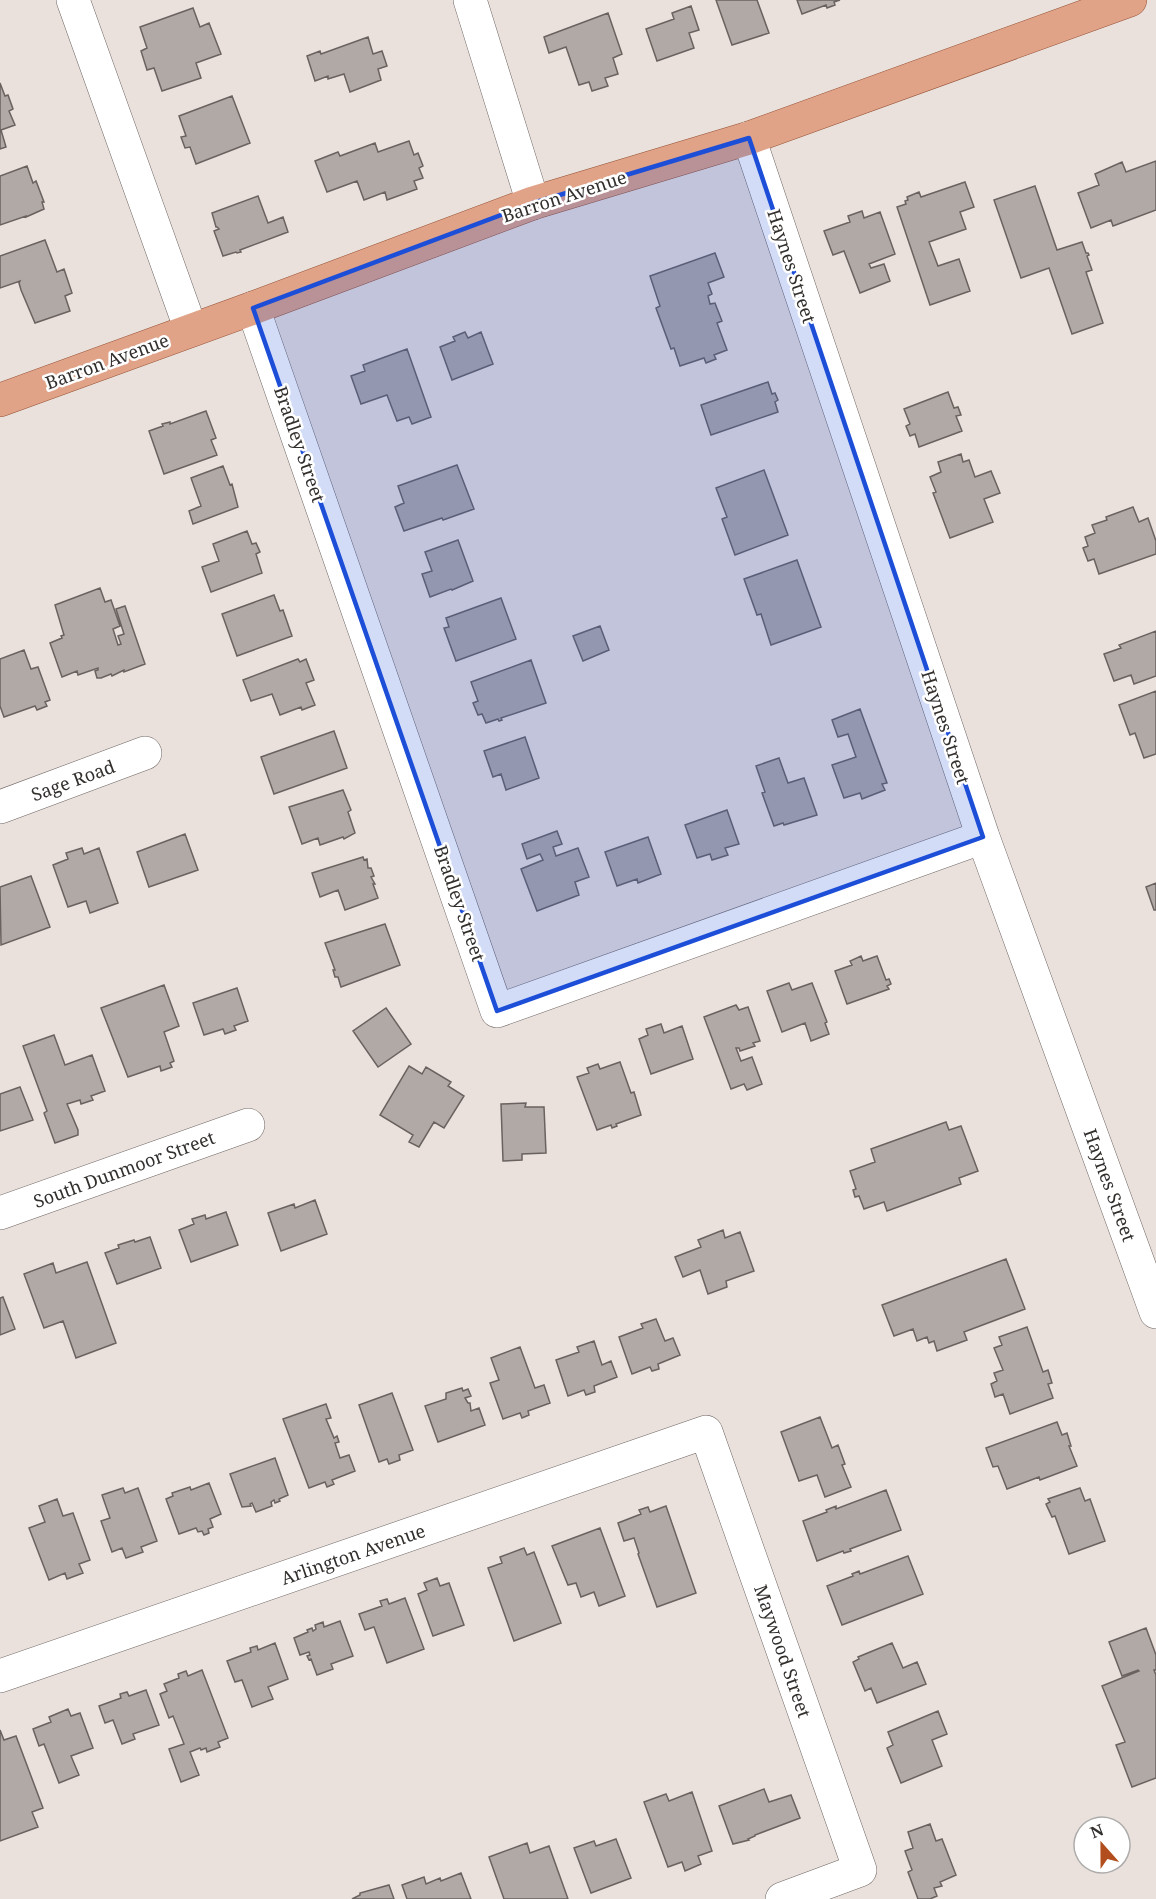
<svg xmlns="http://www.w3.org/2000/svg" width="1156" height="1899" font-family="'Noto Serif',serif">
<rect width="100%" height="100%" fill="#eae1dd"/>
<path fill="#b1a9a5" stroke="#69625f" stroke-width="1.5" d="M716,0h41l12,33 -37,12z
M797,0h43l-6,2 1,3 -8,3 -1,-3 -24,9z
M691,6l8,24 -10,3 5,15 -37,13 -11,-32 28,-10 -2,-6z
M193,8l7,19 9,-4 12,31 -25,9 5,15 -39,13 -8,-23 -7,2 -6,-19 6,-3 -7,-21z
M608,13l14,41 -9,4 5,16 -13,4 3,8 -16,5 -3,-9 -10,3 -13,-38 -17,6 -5,-16z
M368,37l5,17 9,-3 5,15 -9,3 3,11 -31,12 -6,-18 -16,5v-3l-13,5 -8,-25 13,-5 1,3z
M0,83l5,13 3,-1 5,14 -4,2 6,14 -14,5 5,17 -6,2z
M232,96l18,47 -54,21 -6,-17 -5,1 -4,-11 5,-1 -7,-20z
M409,141l5,14 4,-2 5,13 -4,2 4,10 -9,3 3,8 -30,11 -2,-8 -21,8 -7,-19 -30,11 -12,-31 23,-9 2,4 35,-13 3,9z
M1156,161v49l-43,16 -2,-6 -20,8 -13,-35 21,-8 -4,-11 27,-12 4,10z
M27,166l6,17 3,-2 8,21h-2l2,7 -18,8v-1l-26,9v-49z
M965,182l9,25 -14,5 6,17 -37,13 9,24 21,-7 11,32 -40,14 -33,-98 9,-3 -1,-3 3,-1 -1,-3 12,-5 2,5z
M1035,186l22,64 25,-8 4,11h2l1,2 -2,1 5,14 -6,2 17,51 -31,11 -23,-66 -28,10 -27,-78z
M258,196l10,27 15,-6 5,15 -48,18 1,2 -4,1 -1,-1 -13,4 -9,-25 5,-2 -2,-2h-1l-4,-14z
M862,211l2,7 16,-6 15,42 -26,10 2,4 13,-4 6,17 -30,12 -16,-42 -11,4 -9,-24 26,-9 -2,-6z
M45,240l12,32 7,-3 8,24 -7,3 5,15 -35,12 -14,-33 -2,-7 1,-2 -20,7v-32z
M715,253l9,24 -16,6 4,11 -4,2 2,8 5,-1 7,18 -5,2 10,27 -13,5 2,4 -10,4 -2,-5 -24,8 -6,-18 -3,1 -15,-41 4,-2 -10,-30z
M465,332l3,6 13,-6 12,32 -41,16 -12,-33 15,-6 -2,-4z
M407,349l24,68 -19,7 -3,-7 -12,4 -10,-26 -26,9 -10,-28 14,-5 -2,-6z
M768,382l4,12 3,-1 3,7 -3,2 3,10 -67,23 -10,-30z
M948,392l6,16 4,-1 3,8 -5,1 6,15 -43,16 -4,-13 -5,2 -4,-10 4,-2 -6,-15z
M206,411l10,27 -5,2 6,15 -53,19 -15,-43 14,-5 -1,-2 8,-2v2z
M961,454l2,8 6,-2 6,17 16,-6 9,22 -16,6 9,23 -43,16 -17,-45 3,-1 -6,-15 11,-5 -3,-10z
M457,465l17,44 -31,11 -1,-2 -38,13 -9,-24 9,-4 -6,-17z
M223,466l7,19 2,-1 6,23 -45,17 -4,-13 12,-5 -10,-28z
M764,470l24,65 -53,20 -13,-36 5,-2 -11,-29z
M1133,507l6,15 9,-4 8,23v13l-57,20 -5,-15 -6,2 -5,-13 5,-2 -3,-9 10,-4 -3,-8 15,-5 -1,-3z
M247,531l5,13 4,-1 4,9 -4,2 6,19 -51,19 -9,-25 17,-6 -6,-17z
M458,540l15,41 -21,9 -1,-1 -21,8 -8,-23 10,-3 -7,-19z
M797,560l24,67 -50,18 -10,-31 -4,1 -13,-36z
M100,588l5,14 6,-2 9,26 -7,3 5,16 3,-1 -3,-8 6,-2 -8,-25 9,-3 20,58 -21,8v-2l-12,6 -1,-2 -10,4h-4l-2,-7 3,-1v-2l-20,7 -1,-4 -15,6 -12,-34 12,-5 -1,-2 3,-1 -9,-30z
M274,595l6,16 3,-1 9,26 -55,20 -15,-42z
M501,598l15,41 -60,22 -12,-33 5,-1 -3,-9z
M600,626l9,24 -26,11 -10,-25z
M1156,631v45l-22,8 -3,-9 -17,6 -10,-27 17,-6 -2,-3z
M24,650l7,19 7,-2 12,33 -5,2 2,4 -10,4 -2,-4 -31,11 -4,-11v-47z
M298,659l2,3 6,-3 8,21 -8,3 9,22 -13,5 -1,-3 -21,8 -8,-21 -21,7 -8,-21z
M531,660l15,43 -45,15 1,2 -3,1 -1,-2 -12,4 -4,-9 -4,1 -5,-12 5,-2 -7,-19z
M1156,691v63l-12,4 -9,-25 -5,2 -11,-30z
M860,709l27,74 -5,1 3,6 -23,9 -2,-6 -16,5 -12,-33 24,-8 -8,-23 -10,3 -6,-17z
M334,731l13,37 -73,26 -13,-37z
M525,737l14,41 -33,12 -5,-16 -8,3 -9,-26z
M779,758l9,25 16,-5 13,37 -33,10 -1,-2 -9,3 -12,-33 3,-1 -9,-26z
M343,790l8,20 -3,2 7,21 -11,6 -1,-2 -23,8 -2,-7 -16,6 -13,-37z
M727,810l12,34 -14,4 3,7 -16,5 -2,-6 -13,4 -12,-33z
M557,831l5,13 -9,3 3,9 22,-8 11,29 -14,5 4,13 -42,16 -16,-42 22,-9 -3,-6 -13,5 -5,-15z
M185,834l13,36 -49,17 -12,-35z
M648,837l13,37 -23,9 -1,-4 -20,7 -12,-34z
M82,848l2,6 15,-6 19,55 -28,10 -4,-12 -18,6 -15,-42 15,-6 -2,-6z
M363,857l1,3 3,-1 1,9h3l3,8 -3,1 4,7h-2l5,14 -33,12 -7,-20 -18,7 -8,-24z
M31,876l19,51 -49,18 -1,-58z
M1156,883v27h-2l-8,-23z
M385,924l15,41 -59,22 -3,-10h-3l-2,-7h2l-10,-27z
M861,956l2,5 14,-5 9,24 3,-1 2,5 -4,2 2,3 -42,15 -12,-33 17,-6 -2,-4z
M789,983l3,7 20,-7 15,39 -2,1 4,11 -18,7 -6,-18 -23,9 -15,-41z
M164,985l15,41 -15,6 10,29 -4,2 2,4 -11,4 -1,-5 -32,11 -27,-69z
M237,988l11,33 -14,5 2,4 -11,4 -2,-5 -19,6 -11,-32z
M736,1005l3,5 9,-3 12,34 -7,2 2,3 -15,5 -1,-3h-3l5,13 11,-4 10,27 -15,6 -3,-6 -13,5 -27,-72z
M386,1008l25,36 -33,23 -25,-36z
M661,1024l3,9 18,-7 11,33 -42,15 -12,-35 9,-4 -2,-6z
M54,1035l11,30 27,-10 13,36 -14,5 2,4 -12,4 -1,-4 -13,4 11,26v5l-23,8 -11,-30 3,-2 -24,-65z
M620,1062l11,31 3,-1 7,23 -25,9 1,2 -5,2 -1,-3 -14,5 -20,-53 12,-4 -2,-5 11,-4 2,5z
M409,1066l13,8 4,-7 25,15 -3,4 16,10 -20,32 -10,-6 -15,25 -10,-5 4,-7 -33,-20z
M20,1087l13,33 -33,11v-37z
M526,1103l-1,4h19l2,46 -24,1v6l-19,1 -2,-57z
M946,1122l3,8 12,-4 17,45 -19,7 2,6 -74,27 -3,-9 -20,7 -5,-13 -4,1 -2,-7 3,-1 -6,-18 25,-9 -4,-13z
M315,1200l12,34 -46,17 -13,-38 26,-9 1,4z
M226,1212l12,33 -47,17 -12,-32 15,-6 -2,-5 13,-4 1,4z
M723,1230l2,8 15,-6 14,39 -28,10 1,6 -19,7 -8,-24 -17,7 -8,-20 26,-10 -3,-7z
M150,1237l11,31 -44,16 -12,-31 14,-5 -1,-3 16,-5 1,2z
M1006,1259l19,50 -61,23 3,8 -30,11 -3,-10 -5,2 -2,-6 -10,4 -4,-12 -19,7 -12,-31z
M87,1262l29,81 -40,15 -13,-37 -19,7 -20,-54 29,-11 3,10z
M3,1297l12,32 -15,6v-37z
M656,1319l9,22 8,-3 7,17 -22,9 1,5 -7,2 -2,-4 -18,7 -13,-37 24,-9 -2,-4z
M1027,1327l16,45 5,-2 4,13 -4,1 5,14 -43,16 -7,-20 -8,3 -4,-13 6,-3 -3,-8 9,-3 -9,-22 8,-3 -3,-8z
M594,1341l8,24 9,-4 6,16 -23,9 1,6 -9,3 -2,-5 -16,6 -12,-36 23,-8 -2,-5z
M520,1347l15,41 9,-3 6,18 -22,8 1,4 -7,3 -2,-5 -17,6 -13,-36 9,-3 -8,-22z
M462,1388l1,3 5,-2 3,7 -6,2 3,5h2l1,8 8,-3 6,17 -47,17 -13,-36 21,-7v-6z
M392,1393l21,57 -14,5 1,5 -11,4 -2,-5 -8,3 -20,-57z
M326,1404l5,14 -5,1 8,19 3,-2 2,6 -4,1 5,15 9,-3 6,16 -23,9 2,4 -7,3 -2,-5 -16,6 -26,-69z
M820,1417l12,31 6,-3 7,19 -3,1 9,22 -26,10 -8,-22 -18,6 -18,-49z
M1057,1422l5,13 5,-2 4,13h-2l8,20 -37,14 -1,-3 -32,12 -9,-23 -5,1 -7,-19z
M275,1458l13,37 -9,4 1,2 -5,2 -1,-3 -3,2 1,4 -16,6 -4,-9 -2,1 1,2 -9,1 -12,-33z
M209,1483l12,31 -11,5 3,8 -5,2 1,4 -5,2 -2,-4 -4,1 -2,-4 -17,6 -13,-35 7,-3 -1,-3 18,-6 1,3z
M123,1488l2,5 13,-5 19,53 -16,6 2,5 -17,6 -4,-10 -10,4 -11,-31 9,-3 -8,-23z
M1080,1488l5,13 5,-2 15,42 -36,13 -14,-38 -3,1 -6,-13 4,-2 -2,-3z
M886,1490l15,40 -51,19 1,2 -7,2 -1,-2 -26,10 -14,-40 24,-9 -1,-2 10,-4v3z
M57,1499l6,17 10,-3 17,47 -11,4 4,9 -16,6 -2,-6 -16,7 -20,-52 16,-6 -6,-16z
M666,1506l30,87 -39,14 -19,-53 1,-1 -5,-15 -10,3 -6,-18 23,-9 -2,-4 9,-3 2,5z
M600,1528l25,68 -26,10 -5,-14 -13,5 -5,-14 -8,2 -16,-39z
M524,1548l3,7 7,-3 27,71 -47,18 -26,-73 14,-5 -2,-6z
M908,1556l15,38 -81,31 -15,-39 26,-10 -1,-2 7,-3 1,3z
M437,1578l3,8 9,-3 15,42 -31,11 -15,-42 9,-4 -3,-7z
M405,1598l19,51 -37,14 -13,-36 -9,3 -6,-16 23,-8 -2,-5 7,-2 2,5z
M340,1621l13,35 -22,8 2,5 -16,6 -6,-16 -2,1 -2,-4 3,-1 -1,-3 -9,3 -6,-17 14,-6 -1,-2 5,-2 1,3 3,-2 -1,-4 8,-3 1,5z
M1146,1628l10,27v15h-2l2,5v103l-24,9 -16,-42 9,-3 -23,-56 37,-15 -1,-1 -16,6 -13,-34z
M275,1643l13,36 -20,8 5,12 -21,8 -10,-27 -7,2 -8,-21 24,-9 -1,-4 7,-2 1,4z
M892,1643l11,25 14,-6 9,22 -49,19 -6,-15 -6,3 -12,-29 6,-3 -1,-2z
M202,1670l26,68 -10,4 2,5 -13,5 -1,-4 -5,2 -1,-2 -10,4 9,23 -18,7 -12,-33 15,-5 -11,-28 -4,2 -9,-24 7,-3 -3,-7 15,-6 -1,-4 8,-3 2,5z
M146,1690l13,35 -26,9 2,5 -13,5 -9,-24 -8,3 -6,-17 22,-8 -1,-4 7,-2 2,4z
M68,1709l3,7 9,-3 13,35 -22,8 8,19 -20,8 -15,-39 -5,2 -6,-17 18,-7 -2,-5z
M938,1711l9,23 -15,6 10,26 -41,17 -14,-35 6,-3 -5,-13z
M0,1730l4,10 12,-4 27,72 -11,4 6,15 -38,14z
M764,1789l5,13 22,-7 9,23 -45,17v1l-7,3 1,1 -16,4 -14,-38z
M692,1792l20,59 -14,5 3,8 -16,7 -3,-9 -14,5 -24,-65 22,-8 3,7z
M930,1824l6,17 6,-2 14,36 -16,7 2,4 -8,2 3,8 -7,3h-12l-10,-27 4,-2 -7,-19 8,-3 -5,-16z
M616,1839l15,39 -40,15 -17,-45 20,-7 2,5z
M527,1843l3,10 19,-7 19,53h-64l-15,-42z
M461,1873l10,26h-64l-5,-14 22,-8 2,7 14,-6 1,3z
M389,1885l5,14h-42l8,-4v-2z"/>
<g fill="none" stroke-linecap="round" stroke-linejoin="round">
<defs>
<path id="minor" d="M73,0l118,330
M470,0l63,203
M749,138l234,699 173,475
M253,308l244,703 486,-174
M0,807l145,-54
M0,1213l248,-88
M0,1676l706,-244 154,438 -78,29"/>
<path id="major" d="M0,400l253,-92 280,-105 216,-65 381,-138"/>
</defs>
<use href="#minor" stroke="#6f6764" stroke-width="34"/>
<use href="#major" stroke="#955234" stroke-width="34"/>
<use href="#minor" stroke="#fff" stroke-width="33"/>
<use href="#major" stroke="#e0a388" stroke-width="33"/>
</g>
<path fill="#1d4ed8" fill-opacity="0.2" stroke="#1d4ed8" stroke-width="4.5" stroke-linejoin="round" d="M749,138l234,699 -486,174 -244,-703 280,-105z"/>
<g text-anchor="middle" dominant-baseline="central" stroke-width="5" stroke-linejoin="round" paint-order="stroke">
<g font-size="18" fill="#322f2d" stroke="#fff">
<text transform="translate(564 196) rotate(-18)">Barron Avenue</text>
<text transform="translate(792 266) rotate(72)">Haynes Street</text>
<text transform="translate(107 361) rotate(-20)">Barron Avenue</text>
<text transform="translate(300 444) rotate(71)">Bradley Street</text>
<text transform="translate(946 727) rotate(72)">Haynes Street</text>
<text transform="translate(73 780) rotate(-20)">Sage Road</text>
<text transform="translate(460 903) rotate(71)">Bradley Street</text>
<text transform="translate(124 1169) rotate(-20)">South Dunmoor Street</text>
<text transform="translate(1110 1185) rotate(70)">Haynes Street</text>
<text transform="translate(353 1554) rotate(-19)">Arlington Avenue</text>
<text transform="translate(783 1651) rotate(71)">Maywood Street</text>
</g>
</g>
<g transform="translate(1102 1845) rotate(339)"><circle r="28" fill="#ffffff" stroke="#adacab" stroke-width="1.5"/>
<path d="M0-4.5L10 22L0 15L-10 22Z" fill="#b24e1d"/>
<text y="-9" font-size="16" font-weight="bold" text-anchor="middle" fill="#322f2d">N</text>
</g>
</svg>
